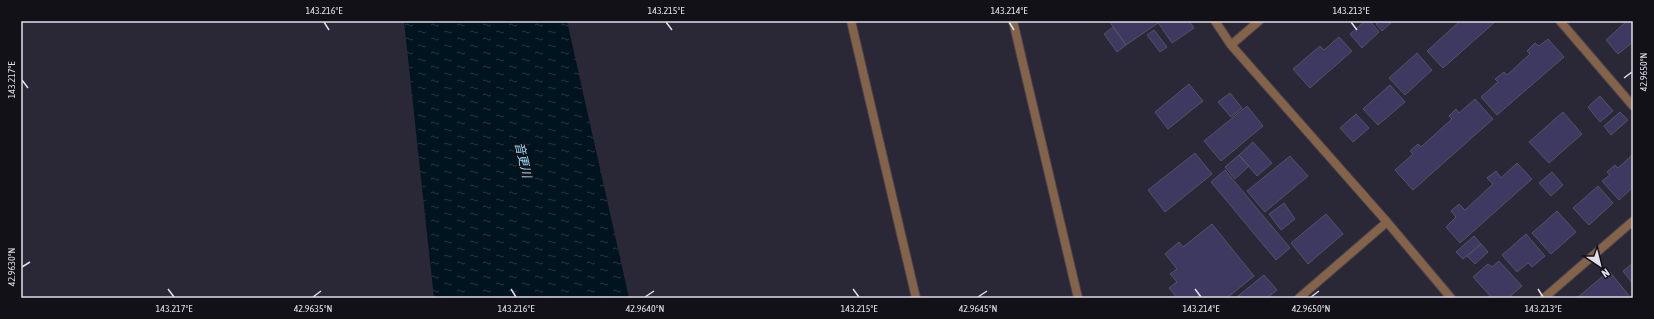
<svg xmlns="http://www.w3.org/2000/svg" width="1654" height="319" font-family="'Asap Condensed','Noto Sans JP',sans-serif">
<defs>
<pattern id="water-ripples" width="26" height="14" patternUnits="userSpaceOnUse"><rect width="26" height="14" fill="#00141f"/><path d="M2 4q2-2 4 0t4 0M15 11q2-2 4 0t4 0" fill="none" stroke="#253640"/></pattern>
</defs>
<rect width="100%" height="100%" fill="#2a2737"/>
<path fill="url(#water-ripples)" d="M404,21h163l62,277h-195z"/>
<path fill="#3d3961" stroke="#545365" d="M1109,21h48l1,2 -32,22z
M1157,21h32l5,7 -22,15z
M1365,21h5l9,11 -17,16 -12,-14z
M1379,21h14l-11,10 -6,-7z
M1460,21h36l-53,47 -16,-17z
M1627,21h6v21l-15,12 -12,-14z
M1113,27l13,18 -9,7 -13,-18z
M1154,30l13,17 -7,5 -13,-17z
M1339,37l13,14 -42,37 -17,-19 27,-23 4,4z
M1548,39l16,18 -67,58 -16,-18 17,-15 -3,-3 9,-7 3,3 23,-21 -3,-3 8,-8 4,3z
M1417,53l15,17 -27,25 -16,-17z
M1189,84l14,17 -35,28 -13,-17z
M1390,85l15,17 -27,23 -15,-16z
M1230,93l12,15 -11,9 -13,-15z
M1600,96l13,15 -13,11 -12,-15z
M1475,99l18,20 -80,71 -18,-20 18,-16 -3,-3 8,-7 3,3 31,-28 -3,-3 7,-7 3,4z
M1247,106l16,20 -42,35 -17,-20z
M1563,112l19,22 -33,29 -20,-21z
M1620,112l8,8 -17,15 -7,-9z
M1356,114l13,14 -16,14 -13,-14z
M1253,142l19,21 -15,13 -18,-21z
M1195,153l17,21 -47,38 -17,-22z
M1633,154v33l-14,13 -17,-19 8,-6 -3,-3 8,-7 3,3z
M1239,155l10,11 -14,13 -10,-12z
M1290,156l18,20 -43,36 -18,-21z
M1517,163l15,16 -72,64 -14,-16 10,-10 -5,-6 8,-7 6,6 28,-26 -6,-6 9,-7 5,7z
M1225,170l65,78 -14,12 -65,-78z
M1552,172l11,13 -12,11 -12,-13z
M1598,186l15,17 -24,22 -16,-17z
M1284,203l11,16 -14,11 -12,-16z
M1557,211l19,21 -25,22 -19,-21z
M1326,214l17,20 -35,30 -17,-21z
M1212,224l42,52 -27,22h-50l-8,-10 8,-6 -7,-8 7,-5 -12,-15 14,-12 4,5z
M1526,234l19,22 -13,11 -4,-4 -11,9 -15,-17z
M1474,236l7,8 -18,15 -7,-7z
M1481,244l7,8 -13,12 -8,-8z
M1499,261l23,25 -14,12h-16l-19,-21 15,-13 4,3z
M1633,263v21l-10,-13z
M1609,271l22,27h-54z
M1264,275l13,15 -10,8h-27l-2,-2z"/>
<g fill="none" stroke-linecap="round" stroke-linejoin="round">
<defs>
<path id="service" d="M851,21l65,277"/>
<path id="minor" d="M1013,21l65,277
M1215,21l16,24 156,177 64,76
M1560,21l73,85
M1231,45l28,-24
M1299,298l88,-76
M1544,298l89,-77"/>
</defs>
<use href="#service" stroke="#474453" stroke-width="10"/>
<use href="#minor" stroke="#474453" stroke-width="10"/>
<use href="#service" stroke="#846349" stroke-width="8"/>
<use href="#minor" stroke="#846349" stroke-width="8"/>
</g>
<path fill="none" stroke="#e0dee9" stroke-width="1.5" d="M324,22l5,8M666,22l6,8M1009,22l5,8M1351,22l6,8M1624,78l8,-6M22,80l6,8M22,267l8,-5M168,289l6,8M511,289l5,8M853,289l6,8M1195,289l6,8M1538,289l5,8M313,297l8,-6M645,297l9,-6M978,297l9,-6M1311,297l8,-6"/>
<g text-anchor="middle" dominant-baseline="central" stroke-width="4" stroke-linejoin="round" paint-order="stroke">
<g font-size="12" font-style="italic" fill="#99daf8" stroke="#131118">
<text transform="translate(523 160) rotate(77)">音更川</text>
</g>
</g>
<rect width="1654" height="319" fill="none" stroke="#131118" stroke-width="44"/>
<g transform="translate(1600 265) rotate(145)" stroke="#131118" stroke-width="3" paint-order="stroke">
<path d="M0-3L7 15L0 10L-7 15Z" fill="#e0dee9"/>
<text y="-6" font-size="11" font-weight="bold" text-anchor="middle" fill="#e0dee9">N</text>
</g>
<rect x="22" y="22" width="1610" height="275" fill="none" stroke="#e0dee9" stroke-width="1.5"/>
<g font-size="10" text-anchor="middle" fill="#e0dee9">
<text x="324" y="14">143.216°E</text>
<text x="666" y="14">143.215°E</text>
<text x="1009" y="14">143.214°E</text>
<text x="1351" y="14">143.213°E</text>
<text transform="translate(1643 72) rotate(-90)" y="4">42.9650°N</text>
<text transform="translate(11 80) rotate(-90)" y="4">143.217°E</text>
<text transform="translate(11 267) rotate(-90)" y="4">42.9630°N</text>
<text x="174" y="312">143.217°E</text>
<text x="313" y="312">42.9635°N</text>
<text x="516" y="312">143.216°E</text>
<text x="645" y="312">42.9640°N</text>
<text x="859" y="312">143.215°E</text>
<text x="978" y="312">42.9645°N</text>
<text x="1201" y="312">143.214°E</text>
<text x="1311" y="312">42.9650°N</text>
<text x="1543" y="312">143.213°E</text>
</g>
</svg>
